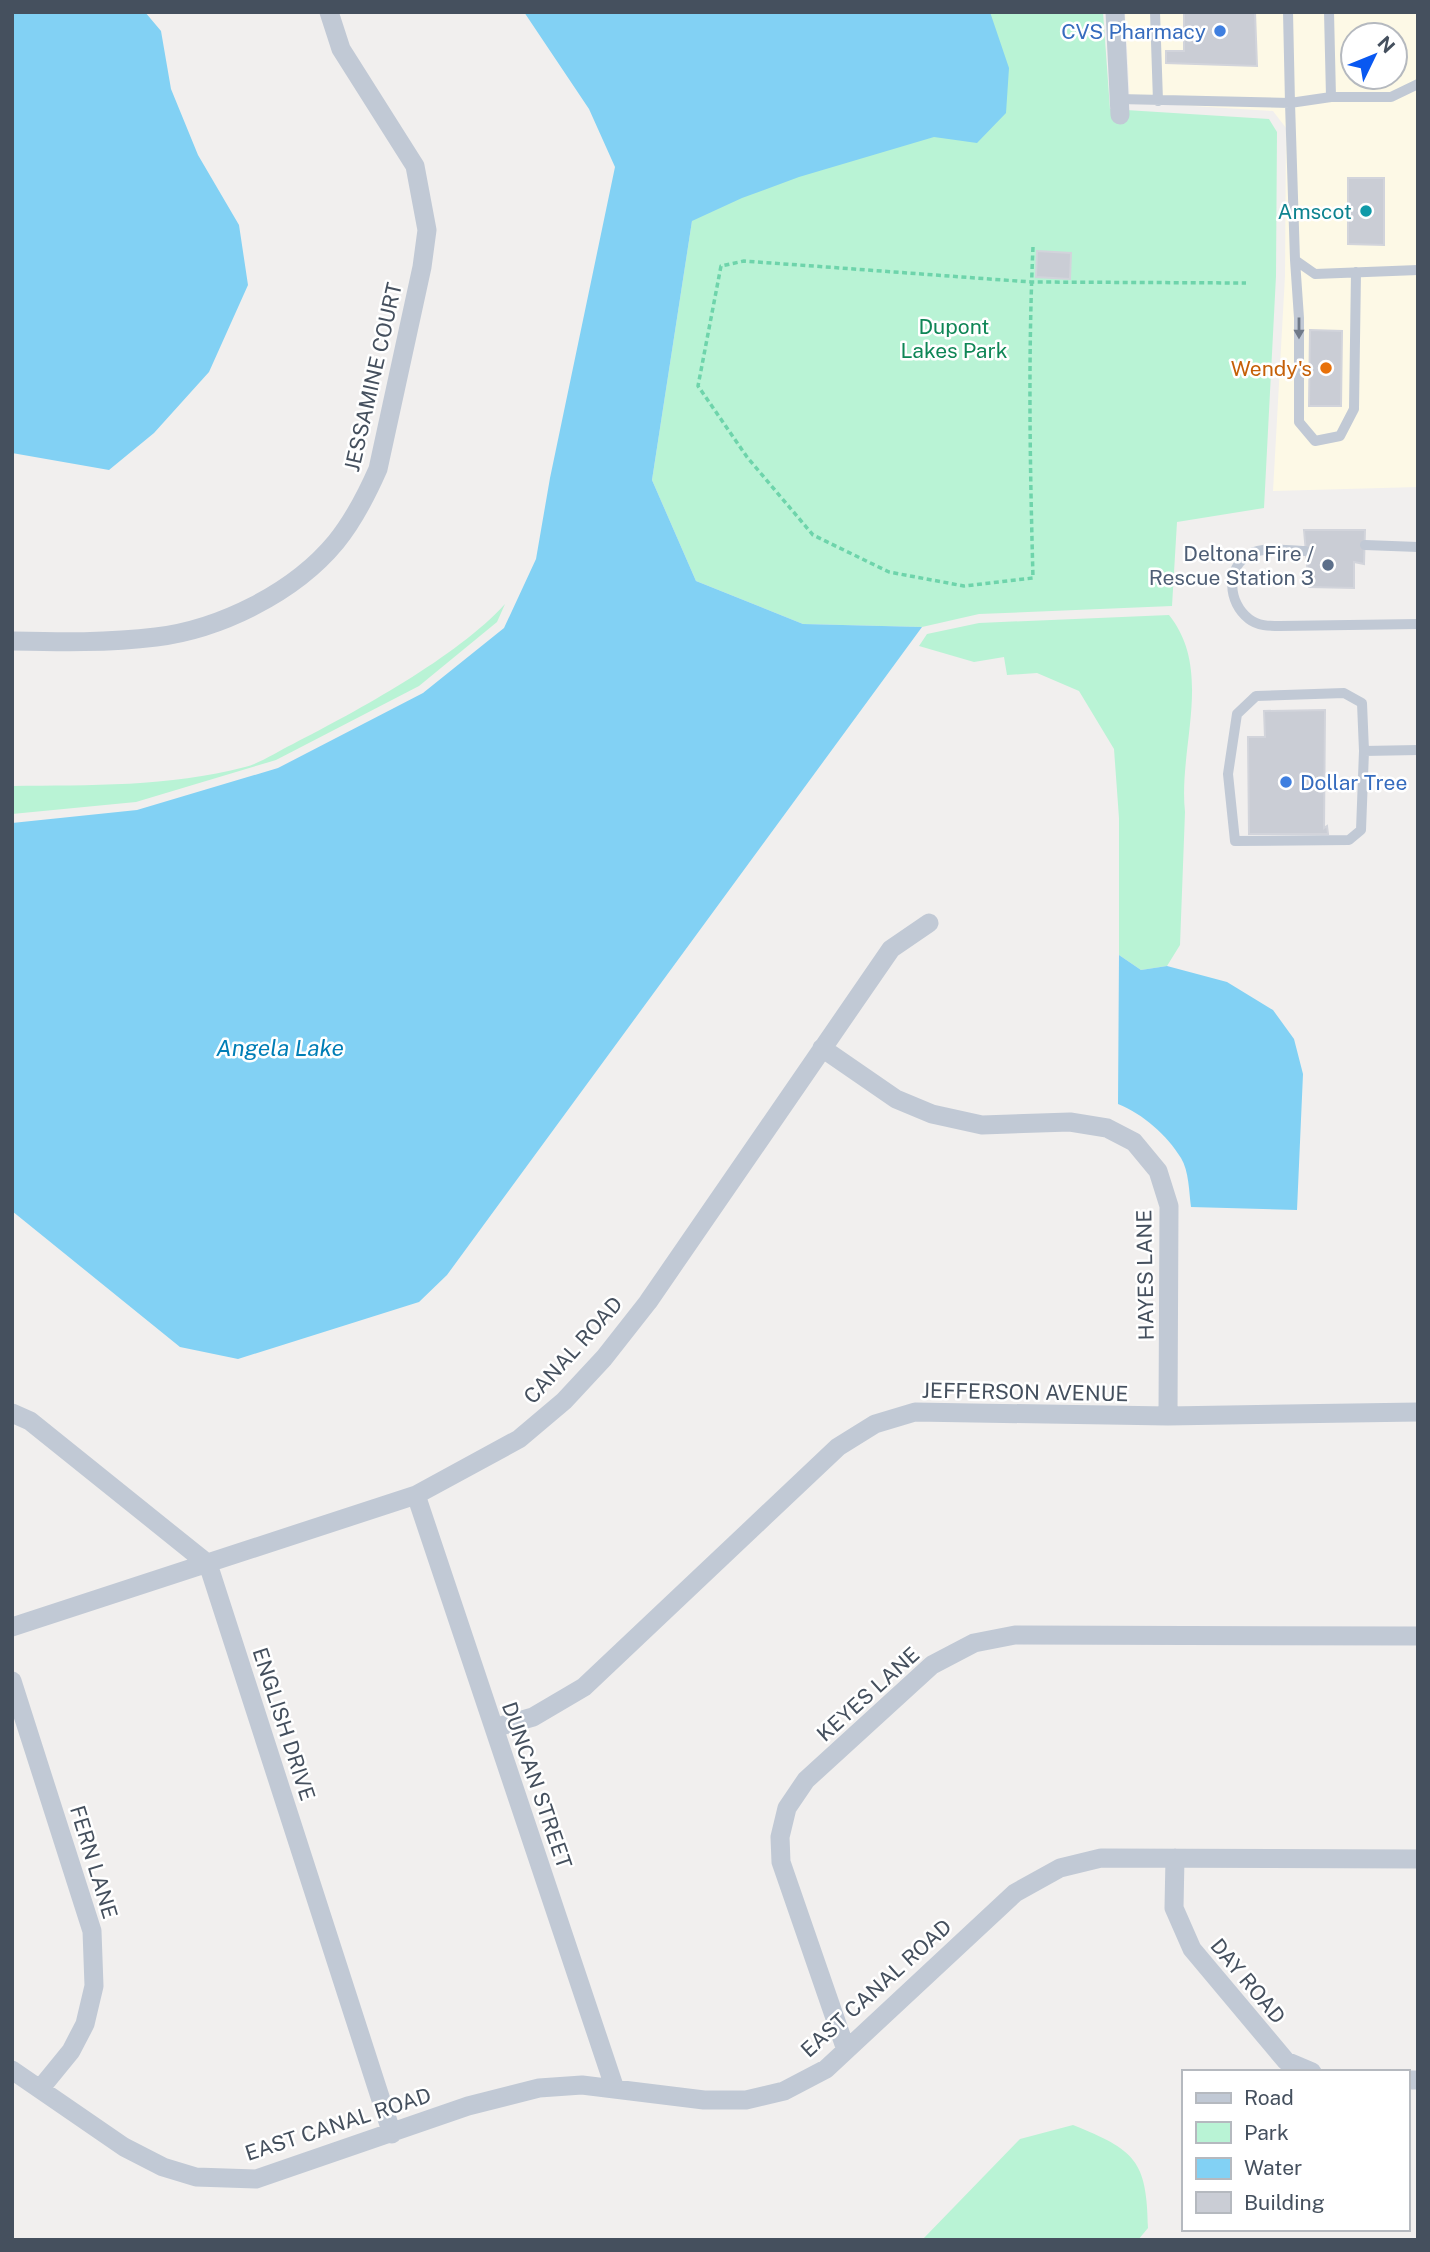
<svg xmlns="http://www.w3.org/2000/svg" width="1430" height="2252" font-family="'Public Sans',sans-serif">
<rect width="100%" height="100%" fill="#f1efee"/>
<path fill="#fdf9e6" fill-rule="evenodd" d="M1125,12h291l2,475 -145,4 12,-215 1,-148 -13,-17 -143,-9zM1353,35h42v42h-42z"/>
<path fill="#b9f3d5" d="M706,12h397l7,97 159,10 8,13 -1,144 -12,232 -87,14 -5,84 -193,8 -57,13 -119,-3 -107,-43 -44,-101 40,-259z
M505,604l-8,18 -78,64 -143,74 -140,42 -124,12v-28c78,-1 157,1 233,-19 16,-4 33,-16 48,-23 64,-33 164,-87 212,-140z
M1169,615c45,56 9,132 16,197l-5,133 -13,21 -26,4 -22,-15v-137l-5,-69 -35,-58 -42,-18 -30,2 -3,-18 -30,5 -55,-16 8,-12 52,-11z
M1073,2125c62,25 74,35 75,103l-10,12h-216l98,-101z"/>
<path fill="#82d1f4" d="M12,12h133l16,19 10,58 27,66 41,70 9,60 -39,87 -55,61 -45,37 -97,-17z
M524,12h466l19,56 -3,45 -29,30 -43,-6 -135,40 -57,21 -50,23 -40,259 44,101 107,43 119,3 -475,648 -28,27 -181,57 -58,-12 -168,-136v-388l125,-13 141,-42 145,-75 81,-65 32,-69 14,-81 65,-311 -26,-58z
M1119,955l22,15 26,-4 60,16 46,28 21,29 9,35 -6,136 -106,-3c-2,-15 -2,-36 -10,-49 -14,-23 -38,-44 -63,-54z"/>
<path fill="#cacdd5" stroke="#d2d4db" stroke-width="2" d="M1184,12h71l2,54 -91,-3v-12h18z
M1348,178h36v67l-36,-1z
M1037,251l34,2 -1,26 -34,-2z
M1310,330l32,1 -1,75h-32z
M1304,530h61l-1,34 -10,-2v26l-45,-1z
M1325,710l-1,118 3,-2 1,8h-79l-1,-97h17l-1,-26z"/>
<g fill="none" stroke-linecap="round" stroke-linejoin="round">
<path stroke="#6ed4ab" stroke-width="3.5" stroke-dasharray="5 3.5" stroke-linecap="butt" d="M1033,247c-5,110 -3,220 0,331l-69,8 -75,-14 -76,-37 -66,-78 -49,-71 23,-120 23,-5 287,21 215,1"/>
<path stroke="#c1c9d5" stroke-width="10" d="M1155,12l3,89
M1329,12l2,85
M1418,84l-27,13h-60l-41,6 5,157 20,14 103,-4
M1119,99l171,4 -2,-91
M1295,260l4,58v104l16,19 25,-5 14,-27 2,-137
M1365,545l53,2
M1305,551c-16,0 -41,-5 -55,3 -25,14 -22,49 -1,65 9,7 20,7 31,7l138,-2
M1344,693l18,10 2,48 -3,79 -12,10 -114,1 -7,-67 9,-60 19,-18z
M1364,751l54,-1"/>
<path stroke="#c1c9d5" stroke-width="19" d="M1115,12l5,103
M12,641c48,1 96,2 144,-4 64,-8 138,-44 180,-95 17,-21 31,-48 42,-73l44,-202 5,-37 -12,-64 -74,-117 -12,-37
M822,1048l74,51 36,15 50,11 88,-3 37,6 27,14 24,29 11,35 -1,210
M12,1413l18,8 178,143 184,570
M416,1495l199,594
M12,1627l404,-132 103,-56 45,-38 40,-43 44,-56 243,-353 38,-26
M12,1681l80,250 2,55 -9,38 -14,27 -31,38
M494,1728l39,-11 51,-30 254,-240 37,-23 40,-12 253,4 250,-4
M1175,1858l-1,50 18,41 94,112 26,11
M846,2050l-65,-188 -1,-25 7,-29 19,-28 126,-115 42,-22 41,-8 403,1
M12,2070l112,77 39,20 33,10 60,2 212,-73 71,-18 43,-3 122,15h42l38,-9 42,-22 189,-176 45,-25 41,-10 317,1
M1407,2080h11"/>
</g>
<defs><path id="oneway-solid" d="M-6-.8H1V-3.2L6.5 0L1 3.2V.8H-6Z" transform="scale(1.75)"/></defs>
<use fill="#707a88" href="#oneway-solid" transform="translate(1299 328) rotate(90)"/>
<g fill="#3f7fe0" stroke="#fff" stroke-width="2.5">
<circle cx="1220" cy="31" r="7"/>
<circle cx="1286" cy="782" r="7"/>
</g>
<circle fill="#0f9aa8" stroke="#fff" stroke-width="2.5" cx="1366" cy="211" r="7"/>
<circle fill="#e8710a" stroke="#fff" stroke-width="2.5" cx="1326" cy="368" r="7"/>
<circle fill="#5c6f8a" stroke="#fff" stroke-width="2.5" cx="1328" cy="565" r="7"/>
<g text-anchor="middle" dominant-baseline="central" stroke-width="5" stroke-linejoin="round" paint-order="stroke">
<g font-size="21" fill="#366cbe" stroke="#fff" text-anchor="end">
<text x="1206" y="31">CVS Pharmacy</text>
<text x="1300" y="782" text-anchor="start">Dollar Tree</text>
</g>
<g font-size="21" fill="#0d838f" stroke="#fff" text-anchor="end">
<text x="1352" y="211">Amscot</text>
</g>
<g font-size="21" fill="#0f8656" stroke="#fff">
<text x="954" y="326">Dupont<tspan x="954" dy="24">Lakes Park</tspan></text>
</g>
<g font-size="21" fill="#c56008" stroke="#fff" text-anchor="end">
<text x="1312" y="368">Wendy's</text>
</g>
<g font-size="21" fill="#45505e" stroke="#fff">
<text transform="translate(373 377) rotate(-77)">JESSAMINE COURT</text>
<text transform="translate(1145 1275) rotate(-91)">HAYES LANE</text>
<text transform="translate(573 1350) rotate(-48)">CANAL ROAD</text>
<text transform="translate(1025 1392) rotate(1)">JEFFERSON AVENUE</text>
<text transform="translate(868 1694) rotate(-42)">KEYES LANE</text>
<text transform="translate(284 1724) rotate(72)">ENGLISH DRIVE</text>
<text transform="translate(537 1785) rotate(71)">DUNCAN STREET</text>
<text transform="translate(94 1862) rotate(73)">FERN LANE</text>
<text transform="translate(1248 1981) rotate(50)">DAY ROAD</text>
<text transform="translate(876 1988) rotate(-42)">EAST CANAL ROAD</text>
<text transform="translate(338 2124) rotate(-18)">EAST CANAL ROAD</text>
</g>
<g font-size="21" fill="#4e5e75" stroke="#fff" text-anchor="end">
<text x="1314" y="553">Deltona Fire /<tspan x="1314" dy="24">Rescue Station 3</tspan></text>
</g>
<g font-size="23" font-style="italic" fill="#007eb6" stroke="#fff">
<text x="280" y="1047">Angela Lake</text>
</g>
</g>
<rect width="1430" height="2252" fill="none" stroke="#45505e" stroke-width="28"/>
<rect x="1182" y="2070" width="228" height="161" fill="#ffffff" stroke="#b5b9bf" stroke-width="2"/>
<rect x="1196" y="2093" width="35" height="10" fill="#c1c9d5" stroke="#b5b9bf" stroke-width="2"/>
<text x="1244" y="2105" font-size="21" fill="#45505e">Road</text>
<rect x="1196" y="2122" width="35" height="21" fill="#b9f3d5" stroke="#b5b9bf" stroke-width="2"/>
<text x="1244" y="2140" font-size="21" fill="#45505e">Park</text>
<rect x="1196" y="2158" width="35" height="21" fill="#82d1f4" stroke="#b5b9bf" stroke-width="2"/>
<text x="1244" y="2175" font-size="21" fill="#45505e">Water</text>
<rect x="1196" y="2192" width="35" height="21" fill="#cacdd5" stroke="#b5b9bf" stroke-width="2"/>
<text x="1244" y="2210" font-size="21" fill="#45505e">Building</text>
<g transform="translate(1374 56) rotate(47)"><circle r="33" fill="#ffffff" stroke="#b5b9bf" stroke-width="2"/>
<path d="M0-5L12 26L0 18L-12 26Z" fill="#0958f1"/>
<text y="-10" font-size="19" font-weight="bold" text-anchor="middle" fill="#45505e">N</text>
</g>
</svg>
